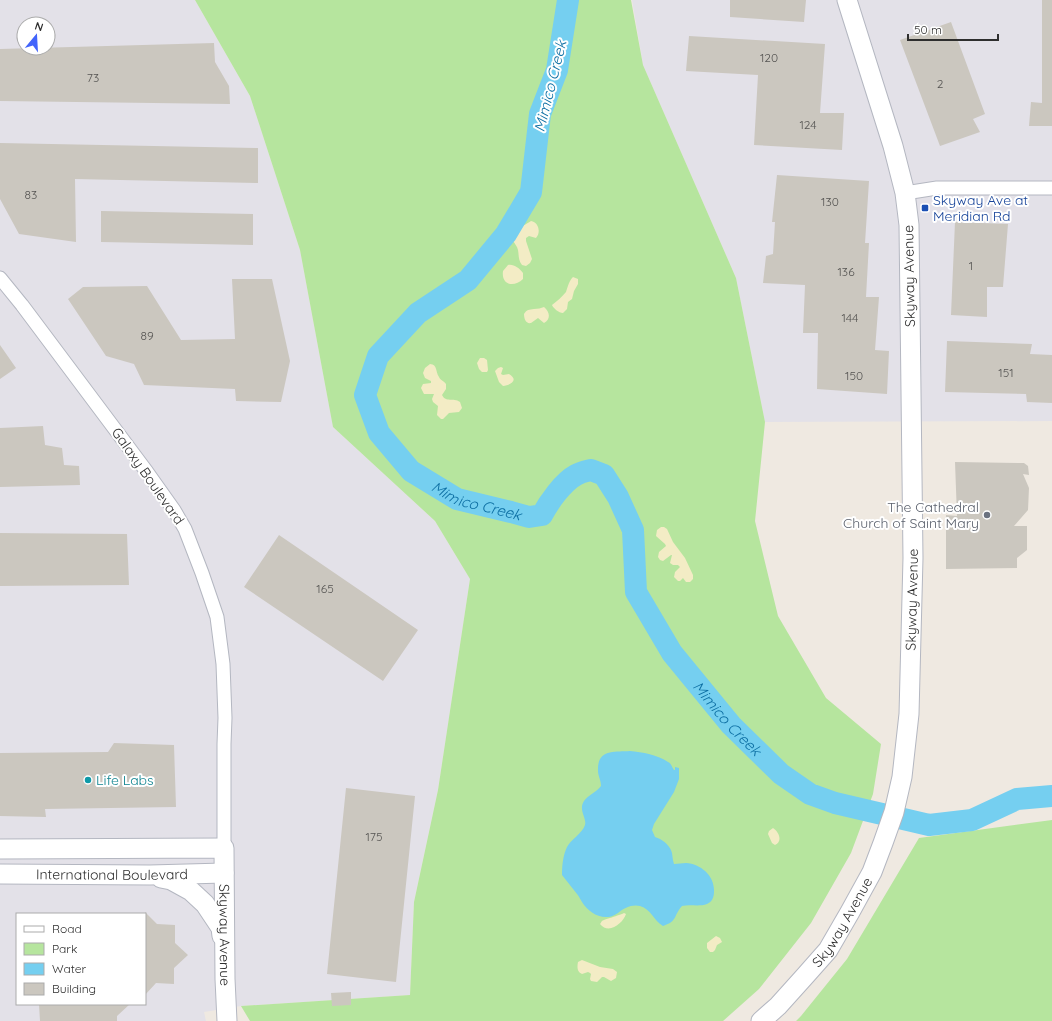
<svg xmlns="http://www.w3.org/2000/svg" width="1052" height="1021" font-family="Quicksand,sans-serif">
<rect width="100%" height="100%" fill="#efe9e1"/>
<path fill="#e3e1e8" fill-rule="evenodd" d="M0,0h195l55,96 50,154 33,177 102,94 35,58 -32,211 -24,112 -4,93 -169,11 -37,6 2,9h-206zM24,24h24v24h-24zM17,914h128v90h-128z
M632,0h420v421l-287,1 -29,-144 -93,-213z"/>
<path fill="#b6e59e" d="M195,0h436l12,65 93,213 29,144 -10,99 23,95 48,82 55,46 -8,50 -22,59 -40,70 -52,66 -36,32h-473l-9,-15 169,-11 4,-93 24,-112 32,-211 -35,-58 -102,-94 -33,-177 -50,-154z
M1052,820v201h-256l5,-5 46,-57 72,-121z"/>
<path fill="#f3ecc5" d="M531,221c8,1 10,12 5,17l-7,-2 -3,2v3l6,18 -2,4 -4,3 -4,-1c-4,-5 -3,-10 -4,-15 -1,-4 -3,-6 -5,-9 -5,-8 12,-16 18,-20z
M508,265c6,-1 11,3 15,8v6c-9,9 -22,6 -20,-8z
M573,277l5,2v5l-4,7 -2,8 -4,3 -1,7 -4,4c-4,0 -10,-5 -11,-8 5,-4 10,-8 14,-13 2,-6 3,-11 7,-15z
M544,307c6,5 7,12 0,16l-6,-5 -7,5c-5,1 -7,-4 -7,-9 3,-5 5,-4 10,-5 4,0 7,-1 10,-2z
M480,358h4l3,2 1,10 -1,2h-5l-3,-3 -2,-6z
M430,364c8,1 5,7 9,13 1,3 5,4 7,7v5l-4,6c4,8 11,2 18,7l2,6 -3,4 -10,1 -6,6h-2l-4,-4 1,-9 -5,-4 -1,-3 2,-5h-10l-3,-6 2,-4 8,-1v-2l-6,-3 -2,-5 2,-5z
M501,367l2,1 -2,6 2,1 6,-1c10,6 2,11 -6,12l-4,-4 -4,-11 3,-3z
M661,527h3l3,2 6,13 12,16 8,17v4l-3,3h-4l-3,-4 -3,3h-2l-4,-4 1,-5 5,-5 -2,-2h-5l-3,-2 2,-8h-1l-8,6 -3,-1 -2,-3 1,-5 7,-6 -1,-2 -9,-8 1,-6z
M773,828c6,4 10,13 2,17l-3,-2 -4,-9 1,-3z
M624,913l2,1c-3,9 -17,21 -26,10 1,-1 1,-2 2,-3 1,-1 18,-6 22,-8z
M716,936l4,2 2,4 -5,3 -2,5 -2,2h-3l-3,-4v-5z
M582,960l18,7 13,2 4,3 -1,6 -5,3 -7,-4h-2l-5,5 -6,-1 -1,-2 1,-5 -1,-1 -2,-1 -6,2c-5,-2 -5,-7 -4,-12z"/>
<path fill="#75cff0" d="M630,751c12,1 28,4 38,11 3,1 4,5 6,8h1v-3l4,1v11l-5,13 -20,32 -2,6 3,7c7,2 13,7 16,13 2,4 1,9 3,14 4,0 8,-1 12,-1 15,1 29,13 28,29 0,5 -2,10 -7,12 -8,3 -17,0 -25,2 -9,10 -4,15 -19,20 -9,-5 -12,-17 -23,-20 -8,-2 -16,2 -22,7 -14,10 -29,0 -36,-11 -2,-3 -3,-6 -5,-8 -5,-6 -10,-13 -15,-19 0,-9 1,-20 5,-28 4,-8 15,-13 18,-22 2,-7 -7,-15 -1,-24 4,-6 13,-9 17,-15 0,-6 -3,-10 -3,-15 -1,-22 16,-19 32,-20z"/>
<g fill="none" stroke-linecap="round" stroke-linejoin="round">
<path stroke="#75cff0" stroke-width="22" id="s1" d="M568,0l-11,70 -17,44 -9,78 -25,42 -38,46 -50,33 -40,43 -13,39 14,38 32,38 46,28 54,13 18,5 13,-2c7,-13 21,-33 34,-40 5,-3 11,-4 15,-5l13,5 14,22 15,33 3,62 36,61 59,72 50,49 29,20 25,9 94,22 43,-5 45,-21 35,-3"/>
</g>
<path fill="#cbc7bf" d="M730,0h76l-2,22 -74,-5z
M1042,0h10v126h-23l2,-24 11,1z
M951,22l34,92 -12,5 7,13 -40,14 -40,-106z
M689,36l136,8 -5,69h24l-2,37 -88,-5 4,-70 -72,-4z
M214,43l1,19 14,24 1,18 -230,-3v-52z
M0,143l258,5v35l-183,-4 1,63 -57,-8 -19,-35z
M777,175l92,6 -4,62h4l-3,54h13l-4,53 14,1 -2,43 -70,-5 1,-56h-15l2,-48 -42,-2 3,-27 7,-2 2,-32h-3z
M101,211l152,3v31l-152,-3z
M955,222l53,2 -5,63h-16v30l-36,-2z
M232,279h40l18,82 -9,41 -45,-1 -1,-12 -91,-4 -10,-21 -28,-8 -38,-57 15,-12 64,-1 34,54 54,-1z
M947,341l85,3 -2,10 22,1v48l-25,-1 -1,-8 -81,-2z
M0,345l16,23 -16,11z
M43,426l2,19 17,3 2,17 15,1 1,19 -80,2v-59z
M955,462l69,1 4,3 1,9 -6,-1 6,14 -1,22 -14,16h13v24l-10,8v10l-71,1v-54l11,1z
M0,533l127,1 2,51 -129,1z
M279,535l139,95 -35,51 -139,-94z
M114,743l60,2 2,62 -131,2 1,8 -46,-1v-63l108,-1z
M346,788l69,8 -19,186 -69,-8z
M145,912l12,12 18,1v18l13,12 -14,13v16l-18,-1 -11,12z
M351,992v13l-19,1 -1,-13z
M39,1004h91l-13,12v5h-77z"/>
<g fill="none" stroke-linecap="round" stroke-linejoin="round">
<defs>
<path id="street" d="M905,193l32,-5h115
M0,278l22,27 125,167 27,38 11,19 17,44 15,44 6,47 2,54 -1,26v104"/>
<g id="secondary">
<path id="s2" d="M0,849l224,-1 1,131 2,42"/>
<path id="s3" d="M0,874l150,1 74,-2"/>
<path d="M161,878l10,2 20,11 14,13 16,24 1,8"/>
<path id="s4" d="M761,1021l17,-15 27,-30 23,-26 22,-38 22,-40 11,-29 11,-31 8,-35 7,-63 4,-156 -4,-333 -4,-32 -12,-47 -46,-146"/>
</g>
</defs>
<use href="#street" stroke="#b4b7c1" stroke-width="15"/>
<use href="#secondary" stroke="#b4b7c1" stroke-width="21"/>
<use href="#street" stroke="#fff" stroke-width="13"/>
<use href="#secondary" stroke="#fff" stroke-width="19"/>
</g>
<rect fill="#1a4fb4" stroke="#fff" stroke-width="1.5" x="921" y="204" width="8" height="8" rx="2"/>
<circle fill="#6b7280" stroke="#fff" stroke-width="1.5" cx="987" cy="515" r="4"/>
<circle fill="#0f9aa8" stroke="#fff" stroke-width="1.5" cx="88" cy="780" r="4"/>
<g text-anchor="middle" dominant-baseline="central" stroke-width="4" stroke-linejoin="round" paint-order="stroke">
<g font-size="12" fill="#555452">
<text x="769" y="57">120</text>
<text x="93" y="77">73</text>
<text x="940" y="83">2</text>
<text x="808" y="124">124</text>
<text x="31" y="194">83</text>
<text x="830" y="201">130</text>
<text x="971" y="265">1</text>
<text x="846" y="271">136</text>
<text x="850" y="317">144</text>
<text x="147" y="335">89</text>
<text x="1006" y="372">151</text>
<text x="854" y="375">150</text>
<text x="325" y="588">165</text>
<text x="374" y="836">175</text>
</g>
<g font-size="14" fill="#164399" stroke="#fff" text-anchor="start">
<text x="933" y="200">Skyway Ave at<tspan x="933" dy="16">Meridian Rd</tspan></text>
</g>
<g font-size="14" fill="#2e2e2e" stroke="#fff">
<text transform="translate(909 276) rotate(-91)">Skyway Avenue</text>
<text transform="translate(148 476) rotate(55)">Galaxy Boulevard</text>
<text stroke="none"><textPath href="#s4" startOffset="465">Skyway Avenue</textPath></text>
<text stroke="none"><textPath href="#s3" startOffset="112">International Boulevard</textPath></text>
<text stroke="none"><textPath href="#s4" startOffset="129">Skyway Avenue</textPath></text>
<text stroke="none"><textPath href="#s2" startOffset="311">Skyway Avenue</textPath></text>
</g>
<g font-size="14" fill="#5b616d" stroke="#fff" text-anchor="end">
<text x="979" y="507">The Cathedral<tspan x="979" dy="16">Church of Saint Mary</tspan></text>
</g>
<g font-size="14" fill="#0d838f" stroke="#fff" text-anchor="start">
<text x="96" y="780">Life Labs</text>
</g>
<g font-size="15" font-style="italic" fill="#0d6fa3" stroke="#fff">
<text transform="translate(550 86) rotate(-76)">Mimico Creek</text>
<text stroke="none"><textPath href="#s1" startOffset="628">Mimico Creek</textPath></text>
<text stroke="none"><textPath href="#s1" startOffset="1060">Mimico Creek</textPath></text>
</g>
</g>
<rect x="16" y="913" width="130" height="92" fill="#ffffff" stroke="#ababab"/>
<rect x="24" y="926" width="20" height="6" fill="#ffffff" stroke="#ababab"/>
<text x="52" y="933" font-size="12" fill="#2e2e2e">Road</text>
<rect x="24" y="943" width="20" height="12" fill="#b6e59e" stroke="#ababab"/>
<text x="52" y="953" font-size="12" fill="#2e2e2e">Park</text>
<rect x="24" y="963" width="20" height="12" fill="#75cff0" stroke="#ababab"/>
<text x="52" y="973" font-size="12" fill="#2e2e2e">Water</text>
<rect x="24" y="983" width="20" height="12" fill="#cbc7bf" stroke="#ababab"/>
<text x="52" y="993" font-size="12" fill="#2e2e2e">Building</text>
<g transform="translate(36 36) rotate(18)"><circle r="19" fill="#ffffff" stroke="#ababab"/>
<path d="M0-3L7 15L0 10L-7 15Z" fill="#4264fb"/>
<text y="-6" font-size="11" font-weight="bold" text-anchor="middle" fill="#2e2e2e">N</text>
</g>
<path d="M908 34v6h90v-6" fill="none" stroke="#2e2e2e" stroke-width="2"/>
<text x="914" y="34" font-size="12" fill="#2e2e2e" stroke="#ffffff" stroke-width="3" paint-order="stroke">50 m</text>
</svg>
